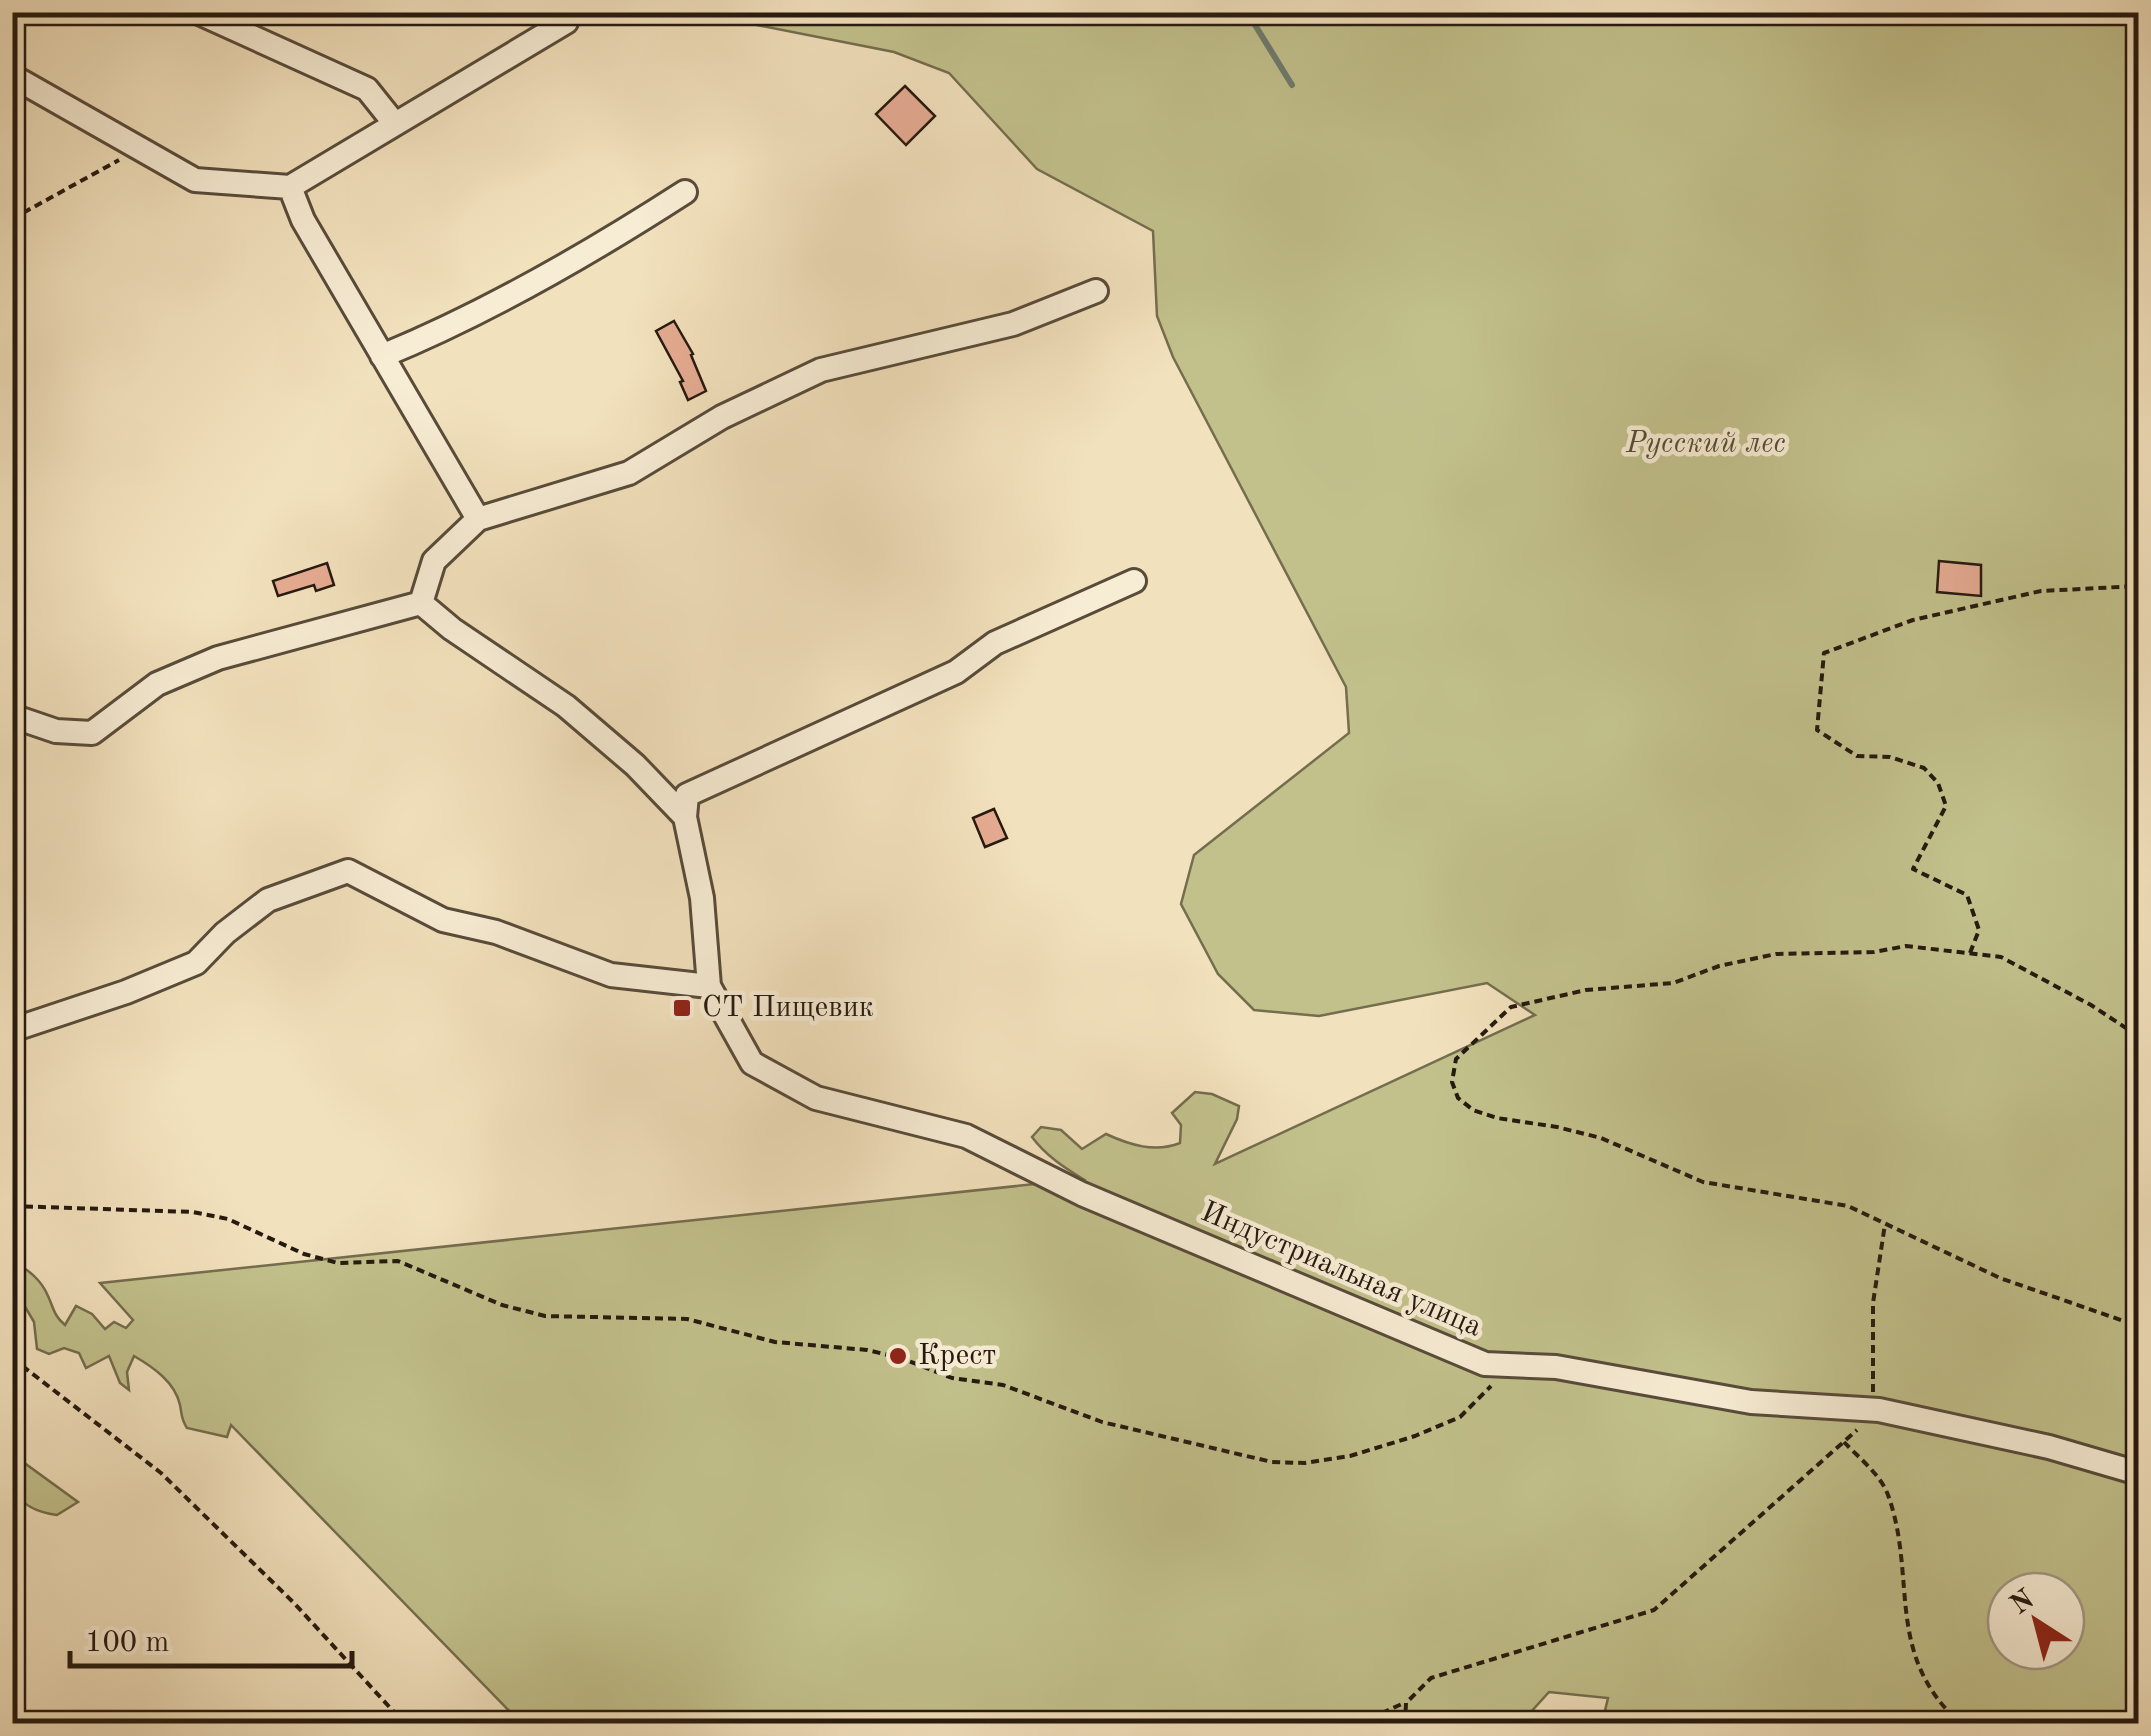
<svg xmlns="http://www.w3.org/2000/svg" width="2151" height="1736" font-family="'Old Standard TT',serif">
<rect width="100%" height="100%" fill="#f2e1bd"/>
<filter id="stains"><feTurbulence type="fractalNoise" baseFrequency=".002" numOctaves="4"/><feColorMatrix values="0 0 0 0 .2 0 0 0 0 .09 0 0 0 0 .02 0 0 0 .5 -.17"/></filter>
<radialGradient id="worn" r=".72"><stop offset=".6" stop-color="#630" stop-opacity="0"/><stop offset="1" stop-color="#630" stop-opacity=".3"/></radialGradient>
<path fill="#c2c18c" stroke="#746d4e" stroke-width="2.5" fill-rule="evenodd" d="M696,13h1442v1710l-306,1 -41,-5 1,4h-182l-6,-8 4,-17 -59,-6 -29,32 -999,-1 -290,-298 -4,12 -40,-9c-6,-9 -5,-13 -7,-23 -5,-23 -27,-38 -46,-49l-7,16 2,18 -9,-7 -11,-27 -23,12 -7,-15 -15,-5 -15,6 -12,-5 -3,-27 -21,-36 -1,-26c16,10 29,19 36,36 6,13 6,20 17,29l11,-19 16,8 13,15 9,-7 12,6 7,-8 -33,-37 983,-104c-18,-11 -37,-23 -51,-42l9,-10 20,3 21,19 24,-15c24,11 49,19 74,9l1,-18 -9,-12 23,-21 17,2 27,12 -2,13 -22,45 320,-149 -48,-32 -168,33 -65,-6 -36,-36 -37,-70 13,-49 155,-122 -3,-46 -173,-330 -16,-41 -4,-85 -116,-62 -88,-96 -55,-21zM2006,1591h60v60h-60z
M12,1439l7,1v19l59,43 -21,13c-51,-7 -45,-35 -45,-76z"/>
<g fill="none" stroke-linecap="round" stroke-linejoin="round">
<path stroke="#6c7c6e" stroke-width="6" d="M1247,12l45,73"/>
</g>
<path fill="#e6ac93" stroke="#25190f" stroke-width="2.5" d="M905,86l30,30 -29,29 -30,-31z
M674,321l19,33 -2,1 15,36 -18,9 -8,-18 3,-1 -27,-50z
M1939,561l42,4v31l-44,-4z
M327,563l7,22 -18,6 -2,-6 -36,11 -5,-15z
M994,809l13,29 -22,9 -12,-29z"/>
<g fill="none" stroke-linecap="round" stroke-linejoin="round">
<defs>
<path id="minor" d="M197,12l170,77 28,35
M12,76l183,104 95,7 13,33 175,299 -44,42 -13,42 31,26 114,77 69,59 50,52 17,81 7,88 43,77 64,35 150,38 116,58 403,170 71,3 195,35 128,8 170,37 89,26
M290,187l276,-165
M382,356c105,-43 207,-102 303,-164
M478,519l151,-46 93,-56 99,-47 192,-46 83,-33
M12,716l44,15 36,2 65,-49 61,-26 203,-55
M685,817l2,-22 269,-123 39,-29 139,-62
M12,1030l114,-38 70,-29 29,-30 43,-33 80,-29 95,49 53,12 115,43 98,11"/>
</defs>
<use href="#minor" stroke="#584b3a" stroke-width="28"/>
<path stroke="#25190f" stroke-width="4" stroke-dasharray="8 5" stroke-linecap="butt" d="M12,219l107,-59
M1970,953l9,-23 -12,-35 -54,-26 33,-63 -8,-23 -14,-15 -34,-11 -33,-1 -40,-26 7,-77 89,-33 128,-29 97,-5
M2138,1036l-47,-31 -90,-48 -95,-11 -32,6 -98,2 -57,12 -46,17 -87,7 -75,17 -55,52 -4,23 6,16 15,12 24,8 60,9 44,11 102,44 145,24 152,72 138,48
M12,1206l181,6 35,7 76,35 34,9 60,-2 104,44 43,11 142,3 88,23 92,8 34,8 51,20 51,7 99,37 170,40 33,1 45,-7 65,-20 45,-19 31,-31
M12,1358l149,115 133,130 111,121
M1873,1392v-89l12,-79
M1844,1442c14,15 37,33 44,53 30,83 -5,159 73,229
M1358,1724l46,-21
M1405,1724l1,-21 25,-25 223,-68 203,-180"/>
<use href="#minor" stroke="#f7ecd4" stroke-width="22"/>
</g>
<g fill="#8f2418" stroke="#f7ecd4" stroke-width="4">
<rect x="672" y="998" width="20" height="20" rx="5"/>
<circle cx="898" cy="1356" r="10"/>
</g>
<g text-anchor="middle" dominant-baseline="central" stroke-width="9" stroke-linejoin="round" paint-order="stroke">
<g font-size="30" font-style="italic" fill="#544b34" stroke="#f7ecd4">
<text x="1706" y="444">Русский лес</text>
</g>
<g font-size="30" fill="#25190f" stroke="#f7ecd4" text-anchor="start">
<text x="702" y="1008">СТ Пищевик</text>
<text x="918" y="1356">Крест</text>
</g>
<g font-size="30" fill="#25190f" stroke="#f7ecd4">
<text transform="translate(1341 1270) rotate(23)">Индустриальная улица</text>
</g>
</g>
<rect width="2151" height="1736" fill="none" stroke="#f2e1bd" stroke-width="50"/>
<rect x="15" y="15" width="2121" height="1706" fill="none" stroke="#25190f" stroke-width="5"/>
<rect x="25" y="25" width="2101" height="1686" fill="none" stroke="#25190f" stroke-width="2.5"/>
<g transform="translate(2036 1621) rotate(324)"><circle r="48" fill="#f7ecd4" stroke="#a39885" stroke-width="2.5"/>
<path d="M0-8L18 38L0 25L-18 38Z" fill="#8f2418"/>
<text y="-15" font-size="28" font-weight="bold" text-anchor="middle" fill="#25190f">N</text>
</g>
<path d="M70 1651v15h282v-15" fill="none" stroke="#25190f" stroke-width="5"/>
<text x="85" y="1651" font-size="30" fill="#25190f" stroke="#f7ecd4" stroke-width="8" paint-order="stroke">100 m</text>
<rect width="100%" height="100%" filter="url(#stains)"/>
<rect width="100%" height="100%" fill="url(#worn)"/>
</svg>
